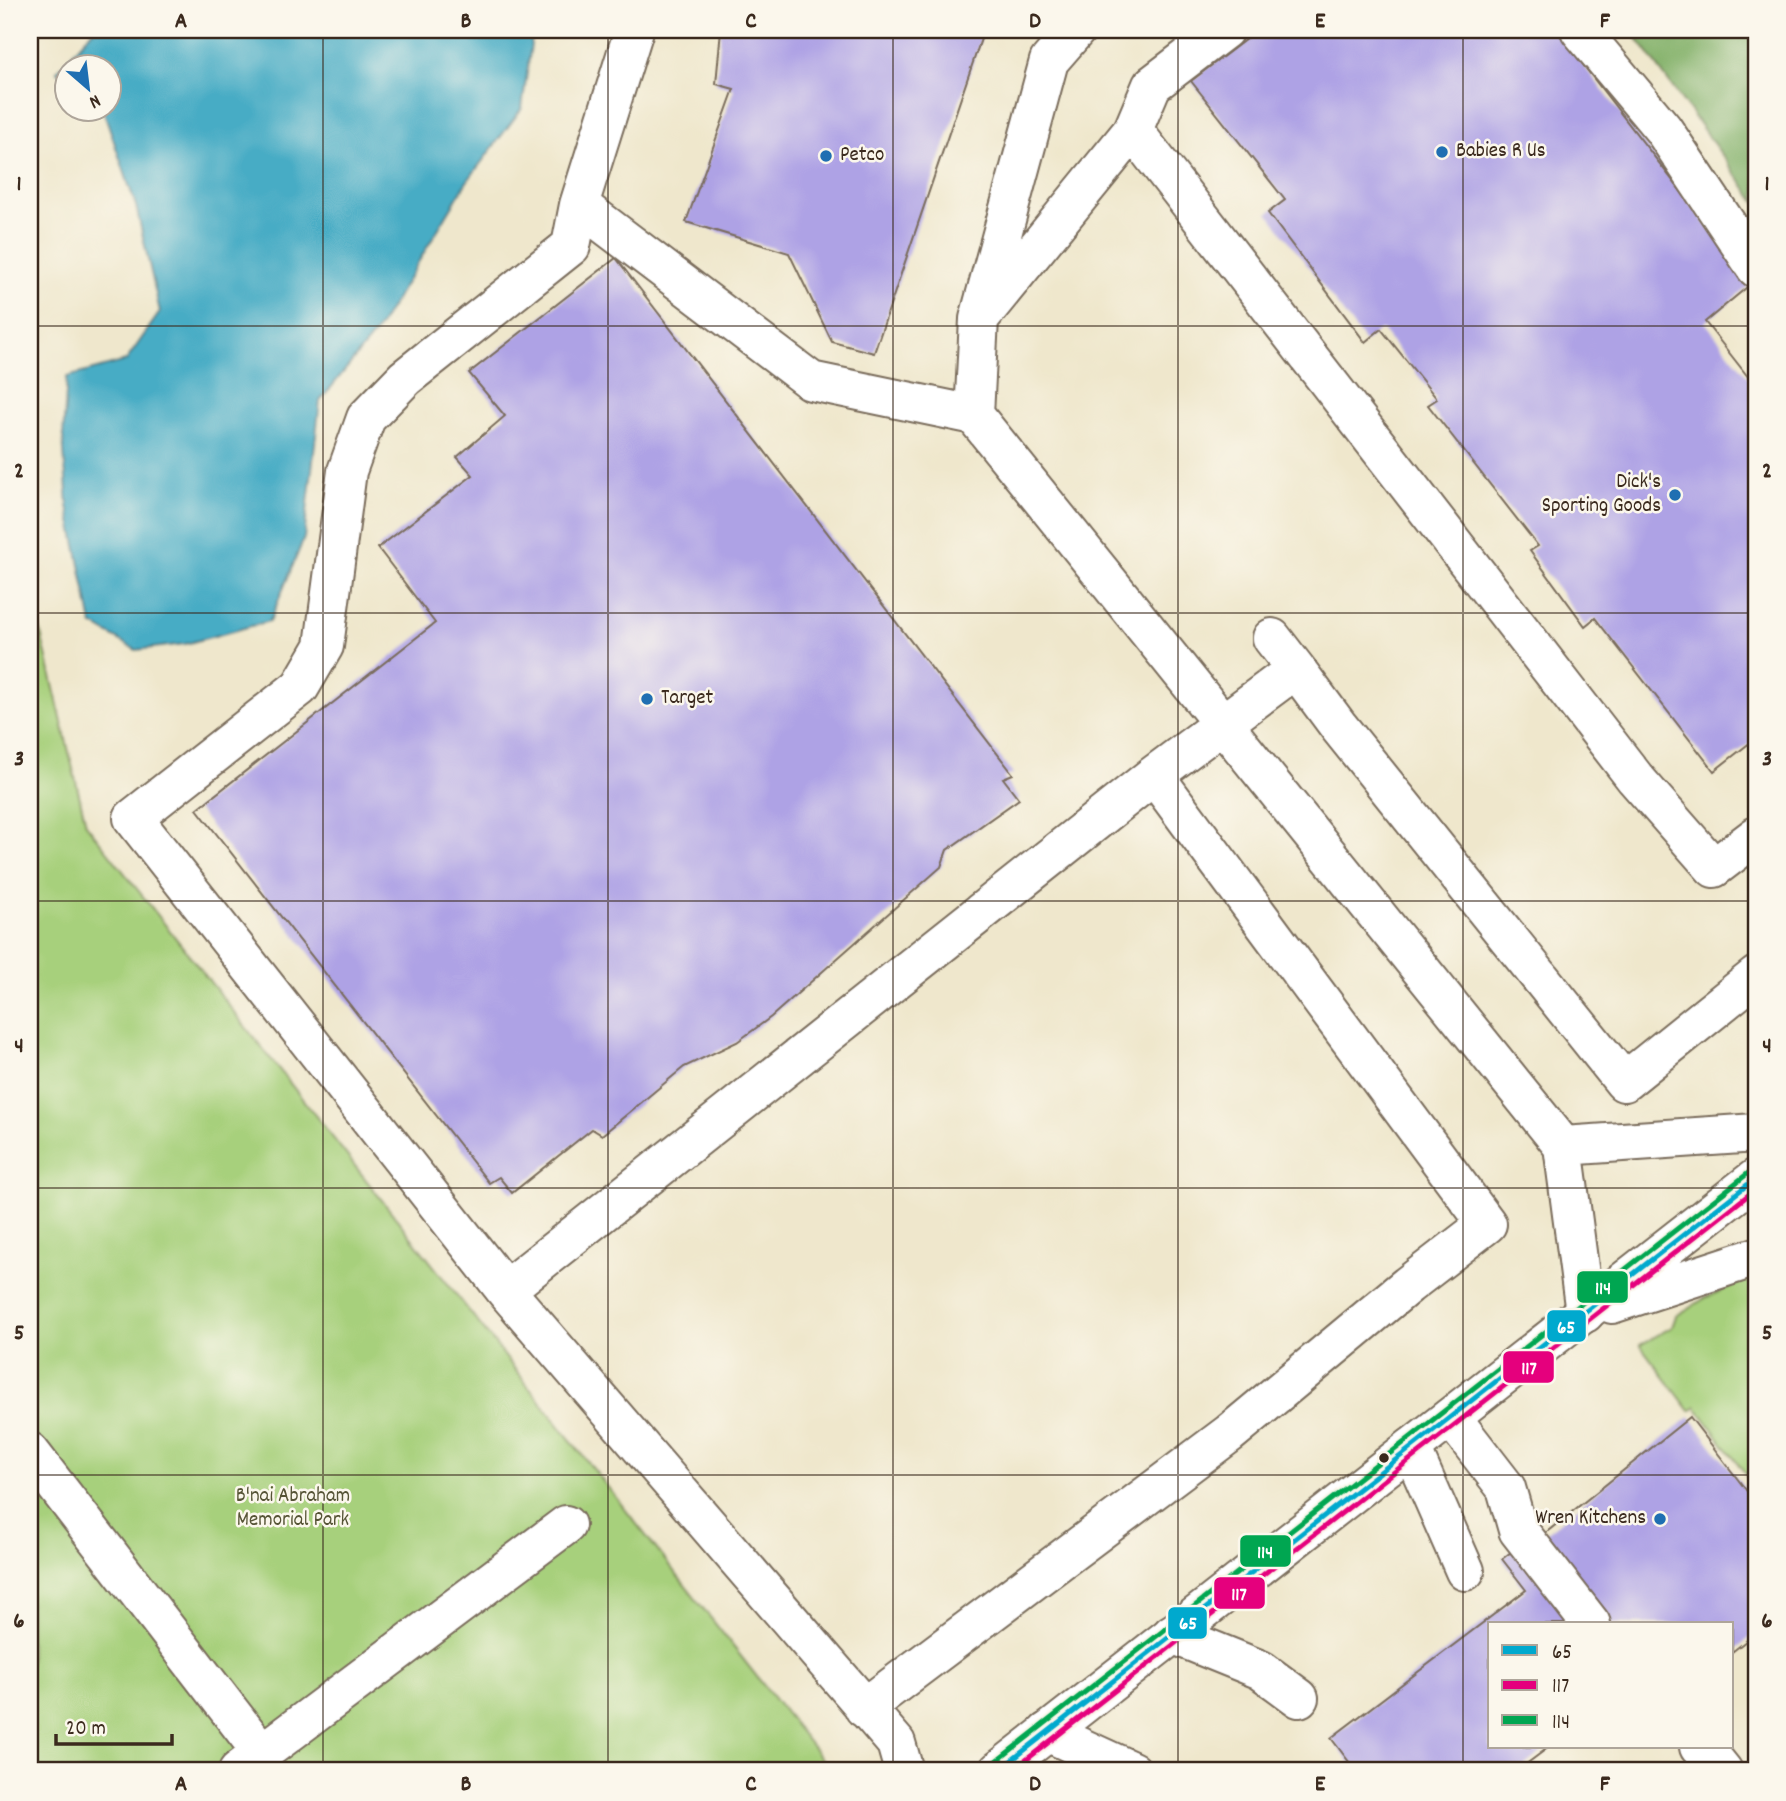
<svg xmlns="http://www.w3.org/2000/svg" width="1786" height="1801" font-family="Dekko,sans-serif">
<rect width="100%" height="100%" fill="#fbf7ec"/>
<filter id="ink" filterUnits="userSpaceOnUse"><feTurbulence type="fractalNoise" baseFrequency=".0143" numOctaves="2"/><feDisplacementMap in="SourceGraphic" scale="14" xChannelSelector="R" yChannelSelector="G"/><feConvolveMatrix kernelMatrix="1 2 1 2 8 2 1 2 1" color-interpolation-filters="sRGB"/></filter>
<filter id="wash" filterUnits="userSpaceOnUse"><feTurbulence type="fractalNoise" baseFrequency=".00686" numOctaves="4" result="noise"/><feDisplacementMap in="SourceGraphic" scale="28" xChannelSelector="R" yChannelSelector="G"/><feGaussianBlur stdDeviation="1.57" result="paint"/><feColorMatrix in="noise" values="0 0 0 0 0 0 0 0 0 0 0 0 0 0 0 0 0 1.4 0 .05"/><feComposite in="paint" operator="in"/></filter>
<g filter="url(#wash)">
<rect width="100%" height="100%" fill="#efe7cc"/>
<path fill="#a7d07c" stroke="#717d4d" stroke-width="2" d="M30,587l56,237 745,947h-801z
M1756,1275v213l-60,-81 -6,4 -50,-66 32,-18 4,-11 31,-19z"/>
<path fill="#85b26c" stroke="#606e45" stroke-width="2" d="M1631,30h125v172z"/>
<path fill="#46acc5" stroke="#406b72" stroke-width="2" d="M93,30h440l-11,78 -56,75 -90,149 -56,69 -16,137 -34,83 -85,23 -49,6 -44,-26 -24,-118 -5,-69 4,-60 59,-16 34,-49 -24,-106 -33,-97 5,-1v-42h-42v13l-9,-8z"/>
<g id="blocks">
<path fill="#aea2e5" d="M721,30h263l-110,323 -42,-11 -43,-89 -103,-31 48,-133 -18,-5z
M1258,30h65l3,4 7,-4h223l196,253 -47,39 51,65v351l-42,33 -119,-153 -10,8 -55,-75 8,-5 -110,-141 9,-6 -56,-70 -16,13 -97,-129 17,-13 -94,-119z
M616,258l397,516 -10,4 16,21 -72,51 -6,17 -170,150 -34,25 -53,25 -82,68 -10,-6 -80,64 -13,-16 -10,6 -292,-374 238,-186 -57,-75 95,-73 -16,-18 48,-41 -36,-43z
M1690,1417l66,86v130l-24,19v-28h-120l-69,-89z
M1515,1549l56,75h-81v123h59l-32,24h-161l-25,-33 195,-148 -24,-31z"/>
</g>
</g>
<g filter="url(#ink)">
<use href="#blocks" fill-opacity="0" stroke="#7a6c5b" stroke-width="2"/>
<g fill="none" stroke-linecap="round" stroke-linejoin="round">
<defs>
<path id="minor" d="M1580,30l83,99 93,139
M1133,130l19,-45 72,-55
M579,205l55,-175
M979,319l154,-189 502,648 79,90 42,-32
M974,415l5,-96 70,-258 27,-31
M1272,638l24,31
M1563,1146l193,-13
M505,1290l649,-515 142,-106 43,58 285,355 132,-106
M1451,1417l55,71 12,42 73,94
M1411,1448l54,123
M30,1452l232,301 -24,18
M1172,1634l89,36 38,28
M864,1708l366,-275 178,-148 79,-61 -333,-449
M1047,1732l85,39
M1699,1747l8,4 16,20
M262,1753l304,-228
M904,1771l-8,-28 -391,-453 -372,-472 167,-131 24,-41 23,-175 19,-53 39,-40 166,-132 8,-41 232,176 163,34 589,731 22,167"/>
<path id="highway" d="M1612,1304l144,-47
M998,1771l758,-593"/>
</defs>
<use href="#minor" stroke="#7a6c5b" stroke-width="42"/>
<use href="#highway" stroke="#7a6c5b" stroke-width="42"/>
<use href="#minor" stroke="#fff" stroke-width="38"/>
<use href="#highway" stroke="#fff" stroke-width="38"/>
<defs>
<path id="bus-1" d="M998,1771l758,-593"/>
<path id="bus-2" d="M1012,1771l744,-582"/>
<path id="bus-3" d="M993,1764l758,-593"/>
</defs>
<use href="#bus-1" stroke="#fbf7ec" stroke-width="10"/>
<use href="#bus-2" stroke="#fbf7ec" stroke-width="10"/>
<use href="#bus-3" stroke="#fbf7ec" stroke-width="10"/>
<use href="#bus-1" stroke="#00a9ce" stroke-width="5"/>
<use href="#bus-2" stroke="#e5007d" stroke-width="5"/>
<use href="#bus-3" stroke="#00a651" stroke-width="5"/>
</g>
</g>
<path fill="none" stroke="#3b2a1e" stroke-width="2" stroke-opacity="0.55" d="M323,30v1741M608,30v1741M893,30v1741M1178,30v1741M1463,30v1741M30,326h1726M30,613h1726M30,901h1726M30,1188h1726M30,1475h1726"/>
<g fill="#1f6fb2" stroke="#fbf7ec" stroke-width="2.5">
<circle cx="1442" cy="152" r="7"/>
<circle cx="826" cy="156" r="7"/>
<circle cx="1675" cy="495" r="7"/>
<circle cx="647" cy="699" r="7"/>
<circle cx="1660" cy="1519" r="7"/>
</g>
<circle fill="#3b2a1e" stroke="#fbf7ec" stroke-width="2.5" cx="1384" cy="1458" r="6"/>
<g text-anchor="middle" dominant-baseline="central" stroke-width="5" stroke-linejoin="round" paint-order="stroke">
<g font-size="21" fill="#3b2a1e" stroke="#fbf7ec" text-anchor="start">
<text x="1456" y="152">Babies R Us</text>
<text x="840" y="156">Petco</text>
<text x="1661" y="483" text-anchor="end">Dick's<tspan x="1661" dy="24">Sporting Goods</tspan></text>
<text x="661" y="699">Target</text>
<text x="1646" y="1519" text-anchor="end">Wren Kitchens</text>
</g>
<g font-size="21" fill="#565436" stroke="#fbf7ec">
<text x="293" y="1497">B'nai Abraham<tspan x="293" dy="24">Memorial Park</tspan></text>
</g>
</g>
<g stroke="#fbf7ec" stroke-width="2.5">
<rect x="1576" y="1270" width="53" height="34" rx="7" fill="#00a651"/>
<rect x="1546" y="1309" width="41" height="34" rx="7" fill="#00a9ce"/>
<rect x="1502" y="1350" width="53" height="34" rx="7" fill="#e5007d"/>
<rect x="1239" y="1534" width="53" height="34" rx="7" fill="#00a651"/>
<rect x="1213" y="1576" width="53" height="34" rx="7" fill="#e5007d"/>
<rect x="1167" y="1606" width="41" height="34" rx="7" fill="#00a9ce"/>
</g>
<g font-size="19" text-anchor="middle" font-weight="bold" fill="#fff">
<text x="1603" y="1294">114</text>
<text x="1566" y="1333">65</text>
<text x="1529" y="1374">117</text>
<text x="1265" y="1558">114</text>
<text x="1239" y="1600">117</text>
<text x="1188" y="1629">65</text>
</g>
<rect width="1786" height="1801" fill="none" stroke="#fbf7ec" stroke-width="77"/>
<rect x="1488" y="1622" width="245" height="126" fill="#fbf7ec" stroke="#aea59a" stroke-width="2"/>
<rect x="1502" y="1645" width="35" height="10" fill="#00a9ce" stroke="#aea59a" stroke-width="2"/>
<text x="1552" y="1658" font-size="21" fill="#3b2a1e">65</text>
<rect x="1502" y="1680" width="35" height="10" fill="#e5007d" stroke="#aea59a" stroke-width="2"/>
<text x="1552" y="1692" font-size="21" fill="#3b2a1e">117</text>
<rect x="1502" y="1715" width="35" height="10" fill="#00a651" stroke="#aea59a" stroke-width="2"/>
<text x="1552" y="1728" font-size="21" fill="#3b2a1e">114</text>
<g transform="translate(88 88) rotate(152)"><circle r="33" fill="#fbf7ec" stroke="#aea59a" stroke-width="2"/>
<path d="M0-5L12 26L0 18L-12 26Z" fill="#1f6fb2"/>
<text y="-10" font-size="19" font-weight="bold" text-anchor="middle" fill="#3b2a1e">N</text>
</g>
<path d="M56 1734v10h116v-10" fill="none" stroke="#3b2a1e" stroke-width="3.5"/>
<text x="66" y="1734" font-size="21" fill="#3b2a1e" stroke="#fbf7ec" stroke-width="5" paint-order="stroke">20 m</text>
<rect x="38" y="38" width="1710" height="1724" fill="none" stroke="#3b2a1e" stroke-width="2.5"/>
<g font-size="23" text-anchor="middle" font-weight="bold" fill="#3b2a1e">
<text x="181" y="27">A</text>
<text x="466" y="27">B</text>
<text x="751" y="27">C</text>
<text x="1035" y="27">D</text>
<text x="1320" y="27">E</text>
<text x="1605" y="27">F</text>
<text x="19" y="190">1</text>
<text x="1767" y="190">1</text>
<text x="19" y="477">2</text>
<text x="1767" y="477">2</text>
<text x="19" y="765">3</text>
<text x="1767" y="765">3</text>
<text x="19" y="1052">4</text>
<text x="1767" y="1052">4</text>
<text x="19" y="1339">5</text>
<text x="1767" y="1339">5</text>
<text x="19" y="1627">6</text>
<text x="1767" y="1627">6</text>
<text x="181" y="1790">A</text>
<text x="466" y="1790">B</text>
<text x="751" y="1790">C</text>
<text x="1035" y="1790">D</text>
<text x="1320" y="1790">E</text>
<text x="1605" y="1790">F</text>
</g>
</svg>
